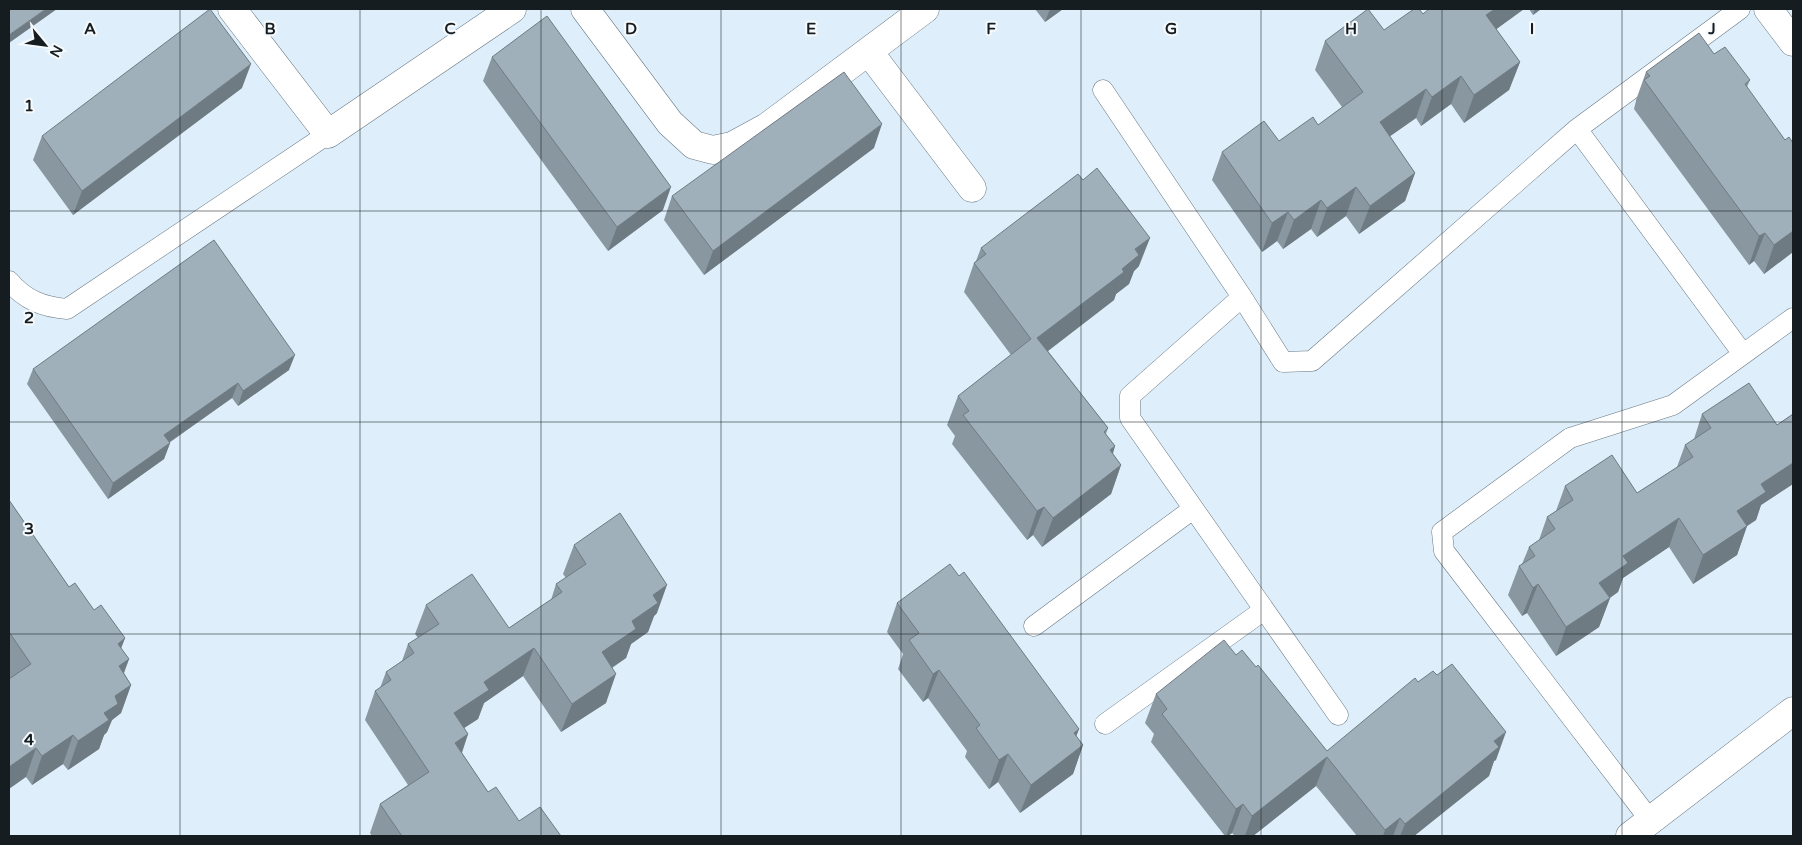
<svg xmlns="http://www.w3.org/2000/svg" width="1802" height="845" font-family="'Varela Round',sans-serif">
<rect width="100%" height="100%" fill="#deeffb"/>
<g fill="none" stroke-linecap="round" stroke-linejoin="round">
<defs>
<path id="lane" d="M1103,90l139,207 41,65 29,-1 265,-232 163,-120
M1577,129l166,225
M9,281c16,19 34,26 58,28l261,-175
M1242,297l-112,99v22l208,297
M1034,626l159,-117
M1105,724l159,-114
M1650,820l-206,-269 -2,-19 128,-94 103,-33 120,-87"/>
<path id="street" d="M232,9l96,125 184,-125
M585,9l85,114 24,22 19,5 19,-4 35,-19 158,-118
M1768,9l25,33
M869,52l103,136
M1630,836l163,-125"/>
</defs>
<use href="#lane" stroke="#687883" stroke-width="21"/>
<use href="#street" stroke="#687883" stroke-width="29"/>
<use href="#lane" stroke="#fff" stroke-width="20"/>
<use href="#street" stroke="#fff" stroke-width="28"/>
</g>
<path fill="#8997a1" d="M1035,9h28l-18,13z
M1524,9l-28,20 24,33 -11,28 -45,33 -13,-19 -30,22 -5,-8 -26,18 25,37 -10,28 -46,33 -13,-18 -29,21 -6,-8 -28,20 -6,-8 -15,11 -50,-72 10,-28 57,-11 39,-16 24,-18 -27,-37 10,-29 59,-11 39,-16z
M1529,9h12l-8,6z
M1714,54l36,26 -3,7 46,165 -29,22 -10,-13 -5,4 -115,-156 2,-8v-1l10,-28z
M492,57l171,153 -55,41 -125,-170z
M242,88l-169,127 -40,-55 9,-24z
M874,148l-170,127 -40,-55 8,-24z
M1083,180l56,86 -5,5 -5,13 -13,10 -2,6 -66,51 60,77 -2,6 9,12 -2,8 8,11 -10,29 -69,53 -9,-12 -6,5 -75,-96 3,-8 -8,-11 11,-29 53,-41 -47,-63 10,-29 2,-2 5,-13z
M33,369l256,1 -51,36 -6,-8 -63,45h1l-6,16 -56,40 -81,-115z
M1702,414l75,11 16,-11v70l-32,21 -5,15 -9,6 -10,29 -44,29 -24,-37 -46,31 -5,14 -8,6 -11,29 -43,29 -29,-43 -5,3 -14,-21 11,-29 3,-2 7,-17 10,-7 8,-23 9,-6 9,-25 72,7 40,-26 8,-22 9,-6z
M9,500l60,87 56,51 -4,10 8,11 -5,14 7,12 -10,28 -9,7 -5,12 -3,3 -5,14 -31,21 -5,-6 -31,21 -6,-8 -16,-99 -1,-2z
M574,545l83,68 -3,3 -6,16 -17,12 -5,14 -14,10 -6,35 -45,29 -38,-56 -39,27 -6,16 -14,9 4,6 -6,19 26,39 31,29 42,15h-189l-2,-3 10,-29 28,-19 -43,-65 10,-29 5,-3 6,-16 16,-11 6,-17 10,-6 -3,-4 11,-29 83,23 42,-28 5,-16 10,-6 -3,-4z
M959,576l120,153 -3,7 7,9 -10,29 -53,39 -22,-31 -9,7 -24,-32 2,-6 -39,-53 -5,4 -25,-33 5,-15 -16,-22 10,-29z
M1236,655l20,12 71,84 169,9 -2,1 -5,15 -75,60h-57l-41,-50 -63,50h-18l-3,-3 -4,3h-3l-74,-94 3,-8 -9,-11 11,-29z"/>
<path fill="#6f7b83" d="M46,9h11l-48,34v-8z
M1050,9h13l-18,13z
M1495,9h29l-48,35 10,-29z
M1535,9h6l-8,6z
M1520,62l-11,28 -45,33 10,-28z
M251,64l-9,24 -169,127 9,-24z
M1461,76l-10,28 -30,22 11,-29z
M1426,89l-10,29 -47,33 11,-29z
M882,124l-8,24 -170,127 9,-24z
M1415,173l-10,28 -46,33 11,-28z
M671,187l-8,23 -55,41 9,-24z
M1356,187l-10,29 -29,21 10,-29z
M1321,200l-10,29 -28,20 11,-29z
M1288,212l-11,29 -15,11 10,-29z
M1793,231v21l-29,22 10,-29z
M1765,233l-11,28 -5,4 10,-29z
M1150,238l-11,28 -5,5 -5,13 -13,10 -2,6 -87,67 10,-29 85,-69 13,-20z
M295,355l-6,15 -51,36 5,-15z
M238,383l-6,15 -74,52 6,-15z
M170,443l-6,16 -56,40 5,-16z
M1115,446l-10,29 5,-25z
M1793,463v21l-32,21 -5,15 -9,6 -10,29 -44,29 10,-29 34,-44 24,-27z
M1121,465l-10,29 -69,53 11,-29z
M1044,507l-11,28 -6,5 10,-29z
M1679,518l-10,29 -46,31 -5,14 -29,20 10,-29 24,-27z
M1538,584l-11,29 -5,3 11,-28z
M667,585l-10,28 -3,3 -6,16 -17,12 -5,14 -34,23 10,-29 30,-31 21,-26z
M1610,598l-11,29 -43,29 10,-29z
M125,638l-11,29 4,-23z
M534,648l-11,28 -39,27 -6,16 -34,22 10,-28 30,-31z
M129,659l-11,29 1,-22z
M939,670l-11,28 -5,4 10,-28z
M616,674l-10,29 -45,29 11,-28z
M131,685l-10,28 -9,7 -5,12 -3,3 -5,14 -31,21 10,-29 26,-28 11,-17z
M1079,729l-10,27 14,-11 -10,29 -53,39 11,-28 43,-52z
M1506,732l-10,28 -2,1 -5,15 -75,60h-14l5,-12 89,-83z
M468,734l-10,29 -3,-20z
M73,735l-10,29 -31,21 10,-29z
M36,748l-10,29 -17,12v-22z
M1008,754l-10,28 -9,7 10,-29z
M1327,757l-11,29 -63,50h-8l7,-20z
M1243,804l-11,29 -4,3h-2l10,-27z
M1400,818l-7,18h-10l2,-6z"/>
<path fill="#9fb0bb" stroke="#6f7b83" d="M9,9h37l-37,26z
M210,9l41,55 -169,127 -40,-55z
M1368,9l16,21 30,-21h5l4,5 6,-5h66l-9,6 34,47 -46,33 -13,-19 -29,21 -6,-8 -46,33 35,51 -45,33 -14,-19 -29,21 -6,-8 -27,20 -6,-8 -16,11 -50,-71 42,-31 15,20 34,-24 5,8 45,-33 -38,-51z
M547,16l124,171 -54,40 -125,-170z
M1699,33l15,21 11,-7 25,33 -5,4 40,56 4,-3 4,6v88l-19,14 -9,-12 -6,3 -115,-156 6,-4 -4,-4z
M844,72l38,52 -169,127 -41,-55z
M1097,168l53,70 -15,11 4,6 -17,14 2,3 -87,66 71,90 -4,4 11,14 -5,4 11,15 -68,53 -9,-11 -7,4 -74,-96 6,-4 -11,-15 73,-57 -57,-76 12,-9 -5,-6 97,-74 5,6z
M214,240l81,115 -52,36 -5,-8 -74,52 6,8 -57,40 -80,-114z
M1749,383l28,42 16,-11v49l-32,21 5,8 -29,19 10,15 -44,29 -24,-37 -56,38 5,7 -29,20 11,15 -44,29 -28,-43 -5,4 -14,-22 16,-10 -6,-9 26,-18 -8,-12 26,-17 -8,-14 47,-31 25,38 56,-36 -8,-12 26,-17 -9,-14z
M9,500l60,87 6,-4 19,27 7,-5 24,33 -7,6 11,15 -10,7 12,19 -16,11 3,8 -14,9 5,7 -31,21 -5,-6 -31,21 -6,-8 -27,19v-88l22,-15 -22,-32z
M620,513l47,72 -14,10 5,8 -26,18 4,8 -34,23 14,22 -44,30 -38,-56 -50,34 5,8 -35,23 14,21 -13,9 33,49 8,-5 23,34 21,-14 21,29h-159l-22,-32 49,-32 -54,-81 16,-11 -5,-8 28,-19 -6,-9 31,-20 -13,-19 46,-31 37,54 53,-36 -6,-8 30,-20 -12,-19z
M950,564l9,12 5,-4 115,157 -5,4 9,12 -52,40 -23,-31 -9,6 -23,-32 4,-3 -41,-55 -6,4 -24,-34 10,-7 -22,-30z
M1224,640l12,15 6,-5 14,17 2,-2 69,86 88,-73 3,4 15,-11 4,4 15,-11 54,68 -12,9 5,6 -94,77 -5,-6 -15,12 -58,-73 -75,59 -9,-12 -7,5 -74,-95 5,-5 -11,-15z"/>
<path fill="none" stroke="#161d21" stroke-width="1" stroke-opacity="0.55" d="M180,9v827M360,9v827M541,9v827M721,9v827M901,9v827M1081,9v827M1261,9v827M1442,9v827M1622,9v827M9,211h1784M9,422h1784M9,634h1784"/>
<g font-size="16" text-anchor="middle" font-weight="bold" fill="#161d21" stroke="#f7fafd" stroke-width="4" stroke-linejoin="round" paint-order="stroke">
<text x="90" y="34">A</text>
<text x="270" y="34">B</text>
<text x="450" y="34">C</text>
<text x="631" y="34">D</text>
<text x="811" y="34">E</text>
<text x="991" y="34">F</text>
<text x="1171" y="34">G</text>
<text x="1351" y="34">H</text>
<text x="1532" y="34">I</text>
<text x="1712" y="34">J</text>
<text x="29" y="111">1</text>
<text x="29" y="323">2</text>
<text x="29" y="534">3</text>
<text x="29" y="745">4</text>
</g>
<rect width="1802" height="845" fill="none" stroke="#161d21" stroke-width="20"/>
<g transform="translate(45 45) rotate(119)" stroke="#f7fafd" stroke-width="4" paint-order="stroke">
<path d="M0-4L9 19L0 12L-9 19Z" fill="#161d21"/>
<text y="-8" font-size="14" font-weight="bold" text-anchor="middle" fill="#161d21">N</text>
</g>
</svg>
